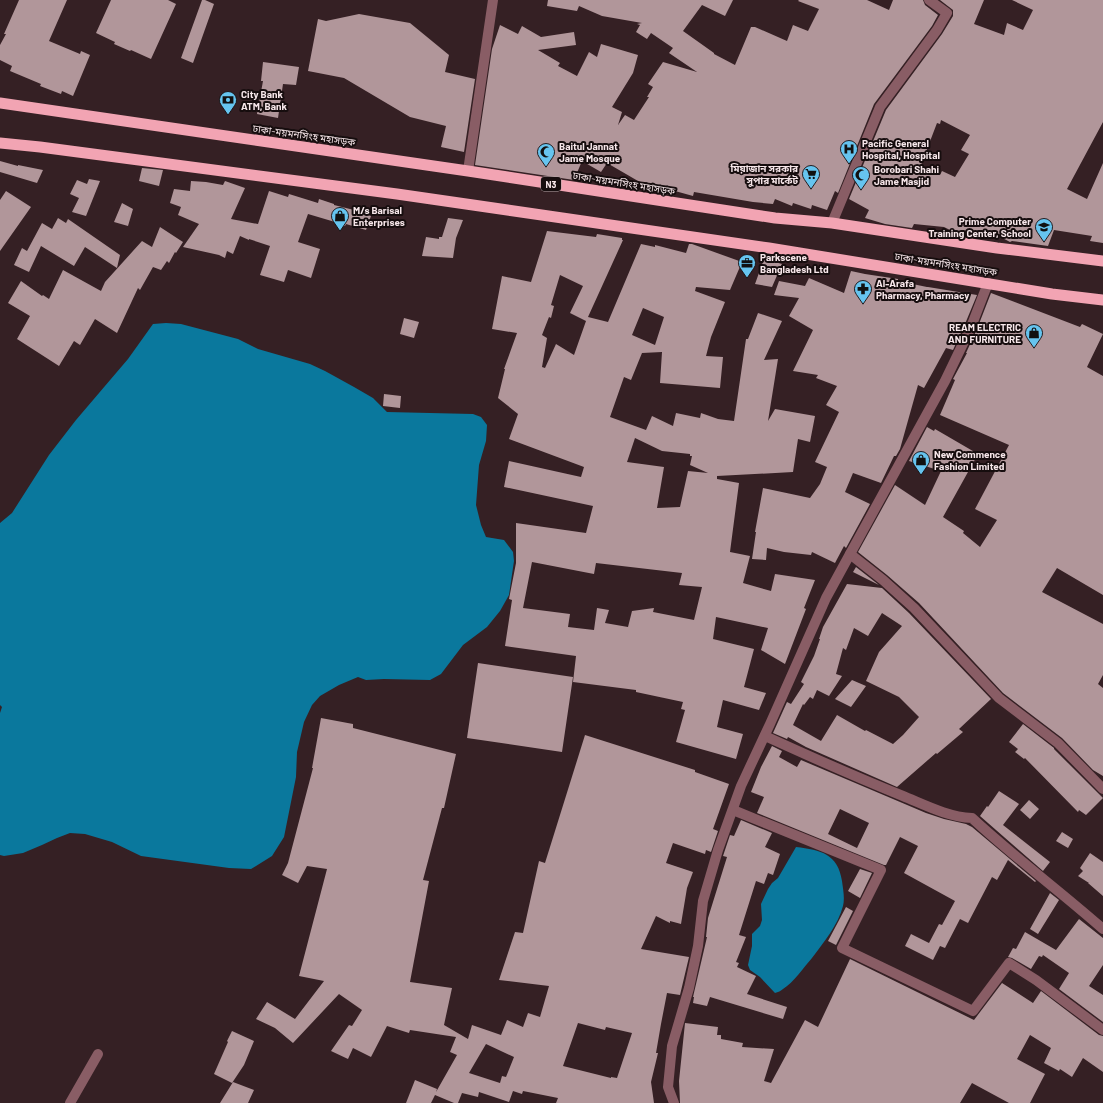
<svg xmlns="http://www.w3.org/2000/svg" width="1103" height="1103" font-family="Barlow,'Noto Sans Bengali',sans-serif">
<rect width="100%" height="100%" fill="#352024"/>
<path fill="#0a789d" d="M166,323l15,1 57,15 20,10 52,15 15,7 29,16 19,11 14,14 86,2 8,3 6,8 -1,16 -7,24 -3,40 5,20 5,12 18,3 9,12 1,9 -5,34 -9,16 -13,16 -24,18 -22,29 -11,6 -46,-1 -18,1 -8,-3 -19,8 -19,11 -8,9 -8,17 -7,30 -1,25 -12,60 -12,19 -21,13 -22,-1 -88,-12 -29,-14 -27,-8 -15,-1 -13,5 -15,7 -19,8 -19,3 -4,-1v-142l2,-6 -2,-2v-182l12,-10 37,-58 27,-35 52,-61 25,-35z
M796,847c25,3 42,7 46,34 1,8 3,17 1,25 -5,19 -19,36 -31,52 -8,9 -19,25 -29,31 -2,2 -5,3 -8,4l-15,-16 -10,-7 -2,-5 4,-19v-12l8,-8 2,-6 -1,-16 7,-15 4,-6 6,-5z"/>
<path fill="#b1969a" fill-rule="evenodd" d="M19,0h48l-18,41 31,13 1,-3 9,4 -17,41 -11,-5 -1,3 -21,-8 1,-2 -31,-13 2,-5 -12,-6v-15l6,-11h-2z
M111,0h57l8,4 -25,55 -20,-9 -1,1 -16,-7 1,-2 -19,-9z
M202,0h3l9,4 -21,59 -12,-5z
M548,0h185l-8,16 -23,-11 -19,26 31,22v1l21,11 16,-38h4l32,14 6,-16 15,6 11,-22 -21,-8 1,-1h68l22,10 4,-10h30l2,5 13,10 -6,11 -58,78 -36,89 -3,-2 -8,19 -15,-5 -1,4 -18,-6 -1,3 -17,-7 -2,5 -20,-2 -59,-10 -1,4 -43,-12 -3,6 -11,-6 2,-3 -31,-18 -6,9 -19,-11 -8,19 -99,-15 17,-116 8,-24 18,9 4,-8 19,11 33,-5 2,13 -38,5 22,13 -2,3 19,10 12,-24 8,5 4,-13 37,11 -5,18 -21,34 10,5 -4,13 7,-10 9,5 15,-23h-2l6,-10 -5,-3 15,-22 34,10 -28,-19 4,-5 -22,-15 -4,6 -11,-7 4,-7 -3,-1 5,-1 -40,-7 -23,-10 -2,5 -30,-5z
M940,0h44l-10,24 30,11 3,-12 16,7 10,-20 -21,-10h91v122l-36,67 20,10 16,-36v80l-13,-2 2,-5 -38,-6 -6,16 -36,-5 -2,1 -19,-10 -4,7 -20,-6 -2,3h-3l-18,-9 -30,-3 -2,4 -27,-4 -20,-6 4,-8 -20,-11 37,-89 56,-76 11,-18v-6zM941,120l29,15 -9,15 8,4 -14,23 -13,-6 -2,4 -19,-10 16,-42 3,1z
M359,14l51,9 39,32 -4,17 30,7 -11,73 -23,-5 5,-21 -36,-9 -66,-39 -36,-7 10,-52 8,2z
M263,62l36,5 -3,18 -13,-1 -5,34 -21,-4 6,-33h-2z
M0,161l18,5v-1l25,5 -6,13 -37,-11z
M142,168l21,2 -4,16 -20,-5z
M89,179l11,2 -14,35 -14,-4 7,-14 -9,-4 7,-14 10,4z
M191,181l15,1 17,3 2,-4 20,7 -14,31 27,5 11,-33 19,6 1,-3 29,9 1,-4 15,5v1l20,5 17,6 -5,14 -20,-6 -1,2 -10,-4 -27,-8 -10,28 22,7 -9,29 -23,-8 -4,12 -24,-7 10,-29 -21,-7v1l-9,-4 -7,18 -6,-3 -2,7 -6,-3 -36,-8 16,-23 -21,-9 3,-8 -11,-4 4,-14 16,2z
M6,191l25,16 -31,44v-51z
M122,203l11,6 -5,17 -14,-4z
M58,218l8,5 2,-4 52,36 -3,13 -32,-21 -11,19 -33,-20 -12,26 -15,-7 8,-17 5,3 15,-28 10,6z
M448,218l15,2 -7,18 -3,20 -31,-2 4,-19 13,2v-2h3z
M160,227l23,15 -7,11 -1,-1 -6,11 -2,-2 -6,9 -8,-3 -13,23 -2,-2 -21,45 -22,-14 -15,26 -6,-4 -15,25 -42,-27 13,-23 -22,-13 13,-22 21,15 1,-1 6,4 14,-29 38,21 4,-9 37,-41 10,6z
M547,231l49,6 1,-3 25,4v2h1l-35,77 20,5 33,-78 14,3v-2l31,8 3,-9h3l50,18 -12,28 -34,-3 -1,4 30,11 -14,35 -5,19 17,1 -3,31 -60,-5 2,-31 -20,1 -11,27 -7,-3 -14,40 36,13 6,-14 21,10 3,-13 24,5 1,-5 17,6 16,2 12,-82h2l10,-26 24,8 -18,39 14,-1 -10,62 7,-12 40,7 -5,26 -12,-3 -5,33 -76,4v3l22,4 -9,69 20,4 -7,27 28,8 4,-17 40,6 -11,28 2,1 -21,55 -24,-14 7,-22 -52,-11 -3,22 41,10 -10,38 22,6 -7,17 -36,-10 -6,27 26,7 -7,25 -60,-17 9,-32 -4,-1 2,-7 -47,-10v-2l-63,-8 3,-26 -71,-10 7,-46 -3,-1 7,-36v-40l70,10 7,-27 -89,-19 5,-26 72,16 3,-10 -75,-28 9,-25 -20,-16 7,-29h-1l13,-36 -25,-4 10,-53 29,6zM560,275l23,11 -13,27 16,8 -12,34 -18,-11 -11,24 -3,-1 5,-29 -5,-3 7,-18 2,1 3,-12 -3,-1zM643,308l21,9 -9,28 -23,-10zM635,438l27,13 28,3v2h2l-2,9 18,8 -20,-2 -8,36 -23,1 7,-41 -37,-5zM532,562l62,12 2,-11 86,10 -3,12 23,2 -8,33 -41,-8 1,-4 -22,3 -4,16 -23,-4 4,-13 -12,-2 -3,22 -26,-3 2,-13 -47,-6z
M764,259l18,5 -10,23 -17,-3z
M851,271l14,3 33,5v2l29,6h1l49,8 -12,29 -12,26 -7,-2 -22,40 -6,-3 -18,64 -4,7h-2l-13,27 -28,-10 -8,19 25,12 -24,44 -2,-2 -9,17 -23,-11 -1,3 -27,-3 -17,-4 -1,12 -14,-1 4,-27h-1l8,-44 47,10 10,-14 7,-17 -12,-5 24,-50 -13,-7 11,-19 -21,-8 2,-3 -25,-4 20,-41 -24,-14 10,-18 -25,-3 5,-14 26,5 4,-8 35,15z
M991,293l89,34 2,-3 21,10 -16,33 16,9v219l-46,-27 -15,24 61,32v51l-5,9 5,4v88l-10,-6 -31,-32 -59,-45 -84,-90 -32,-28 -29,-23 37,-67 30,20 16,-34 -32,-10 18,-34 7,4 1,-2 43,25 -35,63 21,14 -1,2 17,14 17,-27 -22,-11 34,-64 -69,-30 15,-35 -2,-1 14,-26h-1l11,-24z
M404,318l15,4 -5,16 -14,-4z
M384,394l17,2 -1,12 -17,-2z
M856,567l23,18 -26,-13z
M847,584l35,4 27,25 82,86 -32,30 4,3 -26,22 -1,-1 -39,34 -91,-40 -18,-10 -1,2 -14,-6 14,-31 4,2 13,-20 -3,-2 13,-26 6,-17h-1l4,-12zM882,613l20,13 -23,26 -13,29 33,16 20,20 -16,18 -10,9 -27,-14 -1,1 -28,-16 -16,26 -28,-16 10,-21 1,1 6,-8 3,2 4,-9 12,6 13,-20 -6,-2 7,-26 3,2 8,-22 14,8z
M478,663l95,14 -11,75 -95,-14z
M852,680l14,6 -15,21 -16,-8z
M321,718l32,6v4l103,26 -12,54h-2l-19,72 6,1 -19,101 42,6 -8,37 24,14 4,-14 29,10 6,-15 16,7 5,-14 12,4 9,-31 -50,-6 16,-48 8,1 16,-72 6,2 40,-128 110,35v2l34,12 -16,45 5,2 -7,21 -5,-2 -1,4 -32,-11 -7,20 27,9 -6,16 -6,36 -11,-3v2l-14,-7 -15,33 48,8 -9,38 -13,-2 -6,31 -5,29h2l-7,29 3,21h-98l2,-5 -35,-7 -1,3 -9,-3 -4,11 -30,-10 -1,5 -16,-4 -4,10h-4l-19,-8 -4,8h-25l9,-23 22,9 -1,3 21,-37 -7,-3 6,-15 -46,-7 -1,3 -22,-7 -16,31 -18,-9 -5,11 -17,-8 18,-26 3,1 10,-16 -23,-16 -46,49 -18,-15 -19,-9 11,-17 28,17 29,-38 -25,-5 28,-107 -20,-3 -9,17 -16,-8 6,-12 25,-95h-1zM578,1023l27,7 1,-3 26,6 -15,45 -6,-1v1l-48,-12zM486,1044l28,13 -8,20 -4,-1 -2,7 -31,-10z
M1023,724l31,24v1l49,49 -17,17 -7,-5 -1,2 -53,-54 -1,1 -9,-7 3,-3 -9,-7z
M772,746l10,5 -3,6 18,10 4,-7 125,53 18,6 22,5 6,3 64,54 -1,1 -27,-22 -11,20 -5,-3 -24,46 -8,-4 -15,29 -5,-2 -7,14 -28,-14 6,-12 18,9 10,-19 3,1 13,-24 -51,-28 14,-27 -18,-9 -14,28h-2l-127,-52 7,-16 -13,-5 10,-25zM840,809l29,14 -12,25 -29,-14z
M999,791l20,13 -16,21 47,37 -7,9 -63,-55 7,-10 1,1z
M1029,800l10,9 -9,10 -10,-9z
M741,820l31,13 -7,14 15,7 -7,21 -5,-2 -4,11 -8,-3 -17,54 7,2 -10,25 3,1 -2,4 19,9 -9,18 40,13 -4,12 -73,-22 -3,9 -14,-3 1,-6h-1l14,-60h-1l2,-19 19,-61 -4,-1 7,-21 4,1z
M1062,832l11,7 -5,9 -12,-7z
M1090,853l13,9v34l-15,-13h1l-11,-7 5,-5 -3,-3z
M860,869l12,4 -12,25 -12,-7z
M1050,893l9,7 -21,34 -8,-5z
M846,907l7,4 -17,34 -8,-4z
M1079,919l24,19v27l-14,21 14,9v27l-44,-33 10,-16 -26,-18 -1,2 -3,-1 -8,13 -19,-11 -4,-1 5,-9 3,1 9,-17 31,18z
M850,959l124,61 28,-37 31,20 8,-12 58,44 4,1v36l-20,-14 -11,19 -12,-8 -1,2 -15,-8 7,-15 -21,-13 -13,24 28,15 -15,29h-21l-37,-20 -12,20h-280l-1,-22 6,-58 33,4 -1,8h4v4l22,4 -1,4 32,2 -10,32 7,2 34,-63 13,7z
M232,1031l22,10 -10,24 -12,18 -18,-9 14,-32 -1,-1z
M233,1082l21,8 -6,13h-28z"/>
<g fill="none" stroke-linecap="round" stroke-linejoin="round">
<path stroke="#895d65" stroke-width="10" d="M468,171l25,-171
M832,223l48,-116 57,-77 10,-17 -18,-13
M850,554l33,26 31,28 85,90 59,45 45,46
M765,736c46,21 91,41 138,60 22,9 45,21 69,22 42,39 88,73 131,111
M733,810l148,60 -39,78 131,63 36,-48 27,17 67,50
M70,1103l28,-49"/>
<path stroke="#895d65" stroke-width="10" d="M674,1103l-6,-16 4,-41 17,-58 9,-42 5,-45 15,-51 23,-64 29,-62 56,-126 24,-44 95,-173 26,-54 17,-44"/>
<path stroke="#f2a4b3" stroke-width="11" d="M0,103l468,68 307,47 57,5 165,25 106,13
M0,143l40,4 357,47 372,54 283,46 51,6"/>
</g>
<defs>
<symbol id="bank-pin" viewBox="-11 -11 22 30"><path d="M0 17L-7.5 6A9.5 9.5 0 1 1 7.5 6Z" fill="#66c4ef" stroke="#160d0e"/><path d="M-6-4H6V4H-6ZM0-2.3a2.3 2.3 0 1 0 0 4.6a2.3 2.3 0 1 0 0-4.6Z" fill="#111"/></symbol>
<symbol id="hospital-pin" viewBox="-11 -11 22 30"><path d="M0 17L-7.5 6A9.5 9.5 0 1 1 7.5 6Z" fill="#66c4ef" stroke="#160d0e"/><path d="M-5-5h3v3.5h4V-5h3V5h-3V1.5h-4V5h-3Z" fill="#111"/></symbol>
<symbol id="mosque-pin" viewBox="-11 -11 22 30"><path d="M0 17L-7.5 6A9.5 9.5 0 1 1 7.5 6Z" fill="#66c4ef" stroke="#160d0e"/><path d="M3.5-4.9A6 6 0 1 0 3.5 4.9A5 5 0 1 1 3.5-4.9Z" fill="#111"/></symbol>
<symbol id="supermarket-pin" viewBox="-11 -11 22 30"><path d="M0 17L-7.5 6A9.5 9.5 0 1 1 7.5 6Z" fill="#66c4ef" stroke="#160d0e"/><path d="M-6-5.5h2.5l.6 2H6L4.5 2H-2.5L-4.4-4H-6ZM-1.5 3.2a1.3 1.3 0 1 0 .1 0ZM3 3.2a1.3 1.3 0 1 0 .1 0Z" fill="#111"/></symbol>
<symbol id="shop-pin" viewBox="-11 -11 22 30"><path d="M0 17L-7.5 6A9.5 9.5 0 1 1 7.5 6Z" fill="#66c4ef" stroke="#160d0e"/><path d="M-5-2.5h2.3a2.7 3.5 0 0 1 5.4 0H5L5.5 6h-11ZM-1.5-2.5h3a1.5 2.3 0 0 0-3 0Z" fill="#111"/></symbol>
<symbol id="school-pin" viewBox="-11 -11 22 30"><path d="M0 17L-7.5 6A9.5 9.5 0 1 1 7.5 6Z" fill="#66c4ef" stroke="#160d0e"/><path d="M0-5L7-2L0 1L-7-2ZM-4 1L0 2.5L4 1V4Q0 6-4 4Z" fill="#111"/></symbol>
<symbol id="office-pin" viewBox="-11 -11 22 30"><path d="M0 17L-7.5 6A9.5 9.5 0 1 1 7.5 6Z" fill="#66c4ef" stroke="#160d0e"/><path d="M-6-3h4V-5.5h4V-3h4V5H-6ZM-1-4.5V-3h2v-1.5ZM-6 0V1H6V0Z" fill="#111"/></symbol>
<symbol id="pharmacy-pin" viewBox="-11 -11 22 30"><path d="M0 17L-7.5 6A9.5 9.5 0 1 1 7.5 6Z" fill="#66c4ef" stroke="#160d0e"/><path d="M-2-6h4v4h4v4h-4v4h-4v-4h-4v-4h4Z" fill="#111"/></symbol>
</defs>
<g fill-rule="evenodd">
<use href="#bank-pin" x="218" y="90" width="20" height="27"/>
<use href="#hospital-pin" x="839" y="139" width="20" height="27"/>
<use href="#mosque-pin" x="536" y="142" width="20" height="27"/>
<use href="#supermarket-pin" x="801" y="164" width="20" height="27"/>
<use href="#mosque-pin" x="851" y="165" width="20" height="27"/>
<use href="#shop-pin" x="330" y="206" width="20" height="27"/>
<use href="#school-pin" x="1034" y="217" width="20" height="27"/>
<use href="#office-pin" x="737" y="253" width="20" height="27"/>
<use href="#pharmacy-pin" x="853" y="279" width="20" height="27"/>
<use href="#shop-pin" x="1024" y="323" width="20" height="27"/>
<use href="#shop-pin" x="911" y="450" width="20" height="27"/>
</g>
<g text-anchor="middle" dominant-baseline="central" stroke-width="4" stroke-linejoin="round" paint-order="stroke">
<rect fill="#160d0e" stroke="#b4a6a8" stroke-width="1" x="541" y="177" width="20" height="14" rx="3"/>
<g font-size="9" font-weight="bold" fill="#f7e7ea">
<text x="551" y="184">N3</text>
</g>
<g font-size="10" font-weight="bold" fill="#f7e7ea" stroke="#160d0e" text-anchor="start">
<text x="241" y="94">City Bank<tspan x="241" dy="12">ATM, Bank</tspan></text>
<text x="862" y="143">Pacific General<tspan x="862" dy="12">Hospital, Hospital</tspan></text>
<text x="559" y="146">Baitul Jannat<tspan x="559" dy="12">Jame Mosque</tspan></text>
<text x="798" y="168" text-anchor="end">মিয়াজান সরকার<tspan x="798" dy="12">সুপার মার্কেট</tspan></text>
<text x="874" y="169">Borobari Shahi<tspan x="874" dy="12">Jame Masjid</tspan></text>
<text x="353" y="210">M/s Barisal<tspan x="353" dy="12">Enterprises</tspan></text>
<text x="1031" y="221" text-anchor="end">Prime Computer<tspan x="1031" dy="12">Training Center, School</tspan></text>
<text x="760" y="257">Parkscene<tspan x="760" dy="12">Bangladesh Ltd</tspan></text>
<text x="876" y="283">Al-Arafa<tspan x="876" dy="12">Pharmacy, Pharmacy</tspan></text>
<text x="1021" y="327" text-anchor="end">REAM ELECTRIC<tspan x="1021" dy="12">AND FURNITURE</tspan></text>
<text x="934" y="454">New Commence<tspan x="934" dy="12">Fashion Limited</tspan></text>
</g>
<g font-size="10" fill="#f7e7ea" stroke="#160d0e">
<text transform="translate(304 135) rotate(8)">ঢাকা-ময়মনসিংহ মহাসড়ক</text>
<text transform="translate(624 183) rotate(9)">ঢাকা-ময়মনসিংহ মহাসড়ক</text>
<text transform="translate(946 264) rotate(9)">ঢাকা-ময়মনসিংহ মহাসড়ক</text>
</g>
</g>
</svg>
